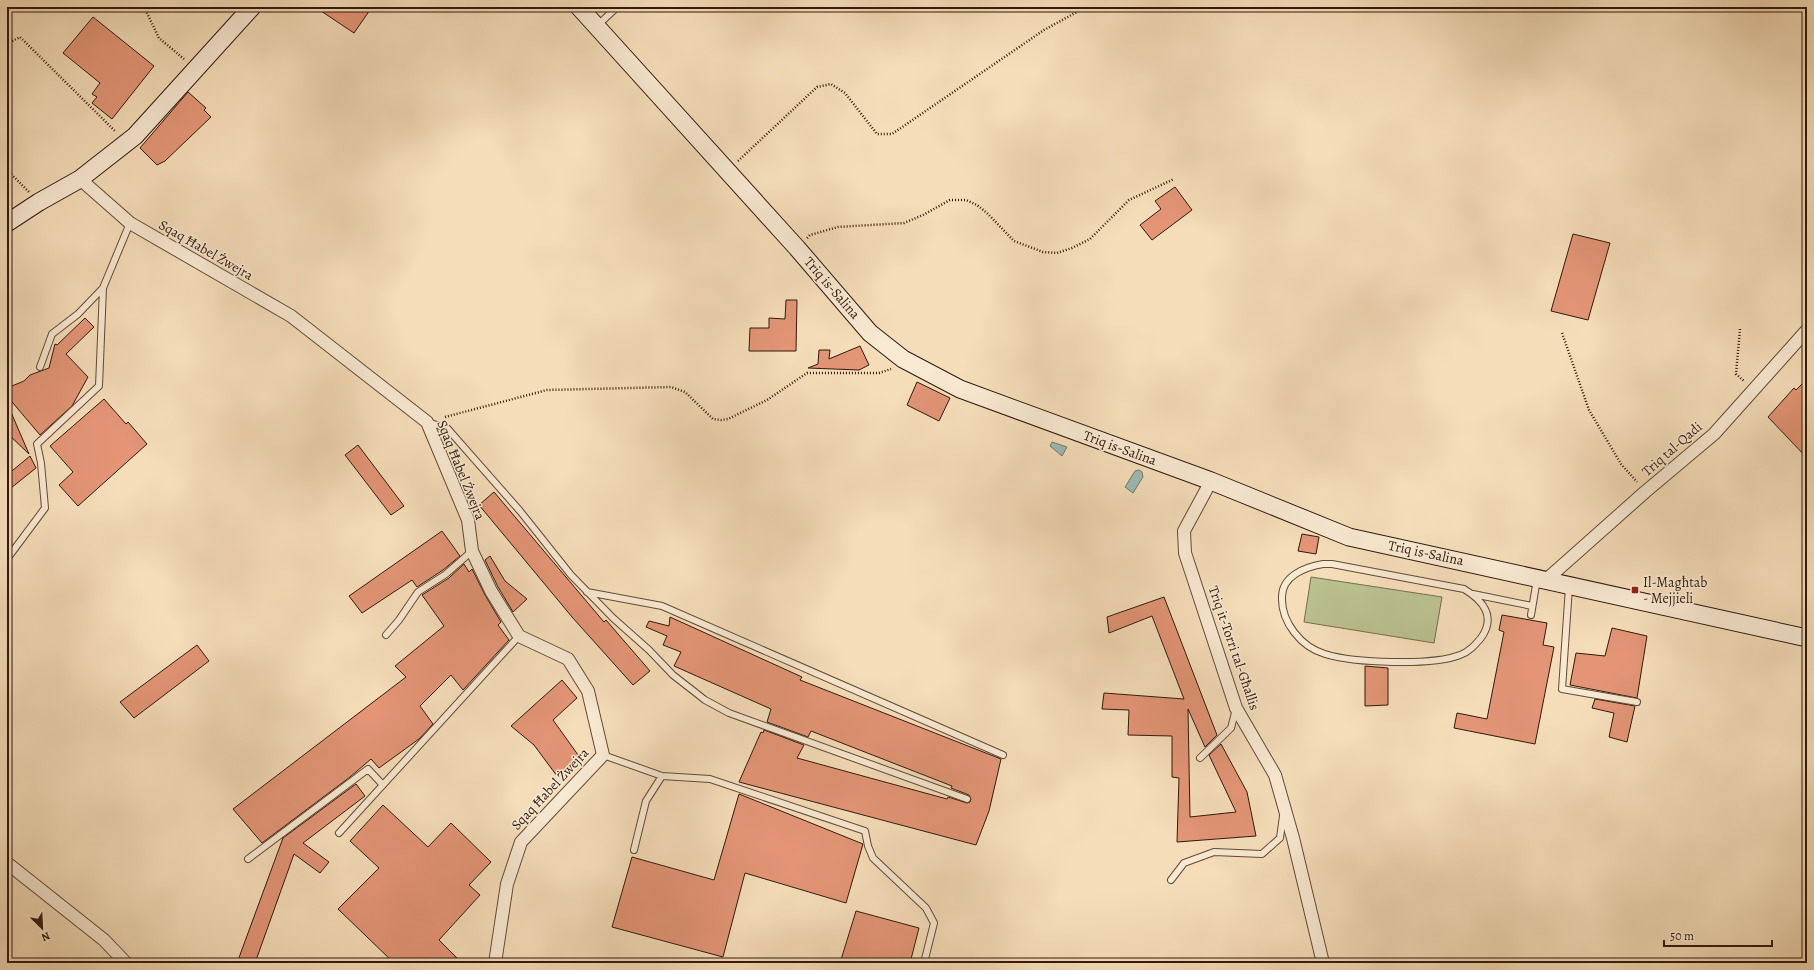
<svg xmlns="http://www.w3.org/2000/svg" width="1814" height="970" font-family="Alegreya,serif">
<rect width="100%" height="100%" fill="#f5ddb9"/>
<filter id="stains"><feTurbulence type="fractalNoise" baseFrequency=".005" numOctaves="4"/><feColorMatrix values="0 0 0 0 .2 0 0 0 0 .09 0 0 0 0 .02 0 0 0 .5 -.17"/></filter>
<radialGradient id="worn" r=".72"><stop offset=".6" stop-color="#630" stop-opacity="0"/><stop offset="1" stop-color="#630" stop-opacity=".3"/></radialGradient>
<path fill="#bbc190" stroke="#766d4e" d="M1311,577l131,20 -8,46 -130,-21z"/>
<path fill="#9dbbb5" stroke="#727a72" d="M1052,442l15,5 -5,9 -12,-10z
M1139,470l3,2 1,5 -10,16 -8,-6 10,-16z"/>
<path fill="#e39576" stroke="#31190d" d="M315,7h57l-18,26z
M93,17l61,49 -42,53 -20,-16 5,-6 -5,-3 8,-11 -37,-30z
M188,92l18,16 -2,2 7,7 -46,44 -8,4 -17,-17z
M1175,187l17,23 -40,30 -12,-15 21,-16 -6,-8z
M1573,234l37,9 -22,77 -37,-9z
M786,300h11l-1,51h-47l1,-23h19v-10l16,1z
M85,318l9,9 -28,27 22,23 -16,29 -32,29 -33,-39v-8l17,-7 6,-6 19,-7 6,-24 2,1z
M860,346l9,19 -10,5 -51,-2 10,-4 1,-14h11l-1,9z
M1807,379v79l-39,-41 26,-29 2,2z
M917,382l33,16 -11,23 -32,-16z
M104,399l22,25 2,-2 19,22 -69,62 -19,-21 14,-13 -23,-26z
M7,403l22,51 -22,-21z
M358,445l46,61 -13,9 -46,-60z
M30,456l6,12 -25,20 -4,-13z
M494,492l110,130 2,-2 44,51 -17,14 -61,-68 -93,-112z
M442,531l18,25 -17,14 -26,17 -5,-7 -50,33 -13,-17z
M1302,534l17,3 -3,17 -18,-3z
M490,556l15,25 22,18 -14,13 -15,-25 -13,-27z
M464,564l5,8 3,-3 13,26 16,27 -3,3 11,15 -46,50 -12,-15 -31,31 13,18 -14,15 -40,29 -8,-9 -21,18 -88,66 -29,-34 173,-132 -11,-11 49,-40 -22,-31 27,-17z
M1164,597l53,138 -12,12 -17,-38 2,108 46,-5 -27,-57 12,-11 26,48 9,44 -79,6 2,-64 -7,-1v-41l-44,-1 1,-25 -27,-1 2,-16 80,6 -32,-83 -43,17 -2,-16z
M1502,615l45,8 -4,22 11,2 -19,97 -81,-16 3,-15 30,6 17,-87 -5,-2z
M670,617l132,60 -2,3 201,79 -12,52 -13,34 -237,-63 22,-50 2,1 1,-3 40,15 -7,13 150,41 1,-2 19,6 3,-1 1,-3 -2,-4 -18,-7 1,-2 -141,-55 -3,6 -41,-15 4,-13 -97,-43 7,-14 -18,-7 4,-9 -21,-9 3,-6 20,5z
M1612,628l35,8 -10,62 -67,-13 6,-32 29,3z
M197,645l12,16 -75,57 -14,-16z
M1365,666l23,2v37l-23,1z
M562,680l15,18 -24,22 28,39 -24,17 -23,-31 -23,-19z
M1595,699l40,7 -8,36 -18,-5 5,-24 -22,-5z
M356,784l9,12 -62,47 26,19 -9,11 -26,-19 -39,109h-18l46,-125z
M739,794l124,50 -17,59 -101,-30 -22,84 -111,-30 20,-70 82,23z
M383,805l45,42 23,-24 40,39 -22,23 11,10 -41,45 23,23h-68l-56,-54 41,-41 -29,-27z
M856,911l63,17 -9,35h-70z"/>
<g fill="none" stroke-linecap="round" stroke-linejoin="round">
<defs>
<path id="service" d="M598,25l19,-18
M40,367l12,-33 26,-20 25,-26
M427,422l20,6 73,83 51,64 42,43 36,32 24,25 32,25 24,13 238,86
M7,559l38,-51 -4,-45 -4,-19 62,-58 4,-98 27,-65
M1323,564h9l132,25c20,12 32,28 17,49 -6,7 -12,14 -21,17 -28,11 -106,8 -135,-1 -24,-7 -44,-32 -43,-57 0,-21 23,-30 41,-33z
M1569,587l-7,102 75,13
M587,592l75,14 341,149
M1473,594l59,12
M1531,615l6,-36
M386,635l13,-15 19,-28 28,-18 26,-23
M603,755l59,21 48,3 155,52 3,15 5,12 53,50 8,15 -10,40
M1200,758l31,-30 5,-19
M339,833l180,-197
M634,850l12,-49 16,-25
M248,859l120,-90 15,16
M1171,880l13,-17 30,-11 48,2 18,-16 3,-22"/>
<path id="minor" d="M80,179l50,44 161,93 136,106 41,98 4,31 19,40 28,45 49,23 20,32 15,64 -82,87 -14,42 -12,79
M1211,481l-27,50 1,22 51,155 39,67 18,63 30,125
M1546,580l99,-88 69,-58 93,-104
M7,863l97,77 22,23"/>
<path id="secondary" d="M579,7l218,241 73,85 33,26 57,30 251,92 138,56 458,101
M7,223l32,-21 41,-23 55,-43 117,-129"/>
</defs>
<use href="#service" stroke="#624a38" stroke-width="8"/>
<use href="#minor" stroke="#624a38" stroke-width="14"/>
<use href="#secondary" stroke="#31190d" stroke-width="19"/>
<path stroke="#31190d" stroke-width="2.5" stroke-dasharray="1 2" stroke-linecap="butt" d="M140,7l6,4 13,27 25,21
M1342,7l2,3
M7,44l13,-7 96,95
M738,161l79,-74 14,-3 14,9 32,41h15l152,-104 42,-23
M7,170l22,22
M807,238l3,-3 28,-8 66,-4 19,-8 27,-15h16l11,5 10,8 27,28 29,11 14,1 15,-5 18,-9 39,-39 45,-21
M1740,329l-4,45 8,7
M1562,333l27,77 32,54 16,18
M445,417l102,-27 124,-3 14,5 28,27 8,1 7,-1 39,-19 40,-27h72l12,-4
M271,959l5,4"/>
<use href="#service" stroke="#f8e9d2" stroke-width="6"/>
<use href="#minor" stroke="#f8e9d2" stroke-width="12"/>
<use href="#secondary" stroke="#f8e9d2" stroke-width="17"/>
</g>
<rect fill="#8f2418" stroke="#f8e9d2" stroke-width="1.5" x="1631" y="586" width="8" height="8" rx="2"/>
<g text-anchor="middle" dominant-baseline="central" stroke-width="3" stroke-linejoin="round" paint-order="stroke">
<g font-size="14" fill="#31190d" stroke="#f8e9d2">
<text transform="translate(206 250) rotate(30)">Sqaq Ħabel Żwejra</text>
<text transform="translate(832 288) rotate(49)">Triq is-Salina</text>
<text transform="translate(1120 448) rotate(20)">Triq is-Salina</text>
<text transform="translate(1672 449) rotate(-41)">Triq tal-Qadi</text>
<text transform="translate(461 470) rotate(68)">Sqaq Ħabel Żwejra</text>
<text transform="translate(1426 553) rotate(12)">Triq is-Salina</text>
<text transform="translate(1234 648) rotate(71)">Triq it-Torri tal-Għallis</text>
<text transform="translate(550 789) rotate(-47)">Sqaq Ħabel Żwejra</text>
</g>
<g font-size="14" fill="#31190d" stroke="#f8e9d2" text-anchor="start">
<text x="1643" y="582">Il-Magħtab<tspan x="1643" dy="16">- Mejjieli</tspan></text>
</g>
</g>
<rect width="1814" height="970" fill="none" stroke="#f5ddb9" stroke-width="24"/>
<rect x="8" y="8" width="1798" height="954" fill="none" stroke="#31190d" stroke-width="2"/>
<rect x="12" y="12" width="1790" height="946" fill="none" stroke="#31190d"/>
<g transform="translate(42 928) rotate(156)" stroke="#f8e9d2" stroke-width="3" paint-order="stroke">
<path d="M0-3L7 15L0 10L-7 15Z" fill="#31190d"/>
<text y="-6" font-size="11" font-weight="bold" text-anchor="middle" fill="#31190d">N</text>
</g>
<path d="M1664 940v6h108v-6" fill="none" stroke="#31190d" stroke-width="2"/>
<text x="1670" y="940" font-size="12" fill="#31190d" stroke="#f8e9d2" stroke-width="3" paint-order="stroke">50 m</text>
<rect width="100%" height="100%" filter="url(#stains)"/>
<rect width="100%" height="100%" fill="url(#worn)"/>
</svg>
